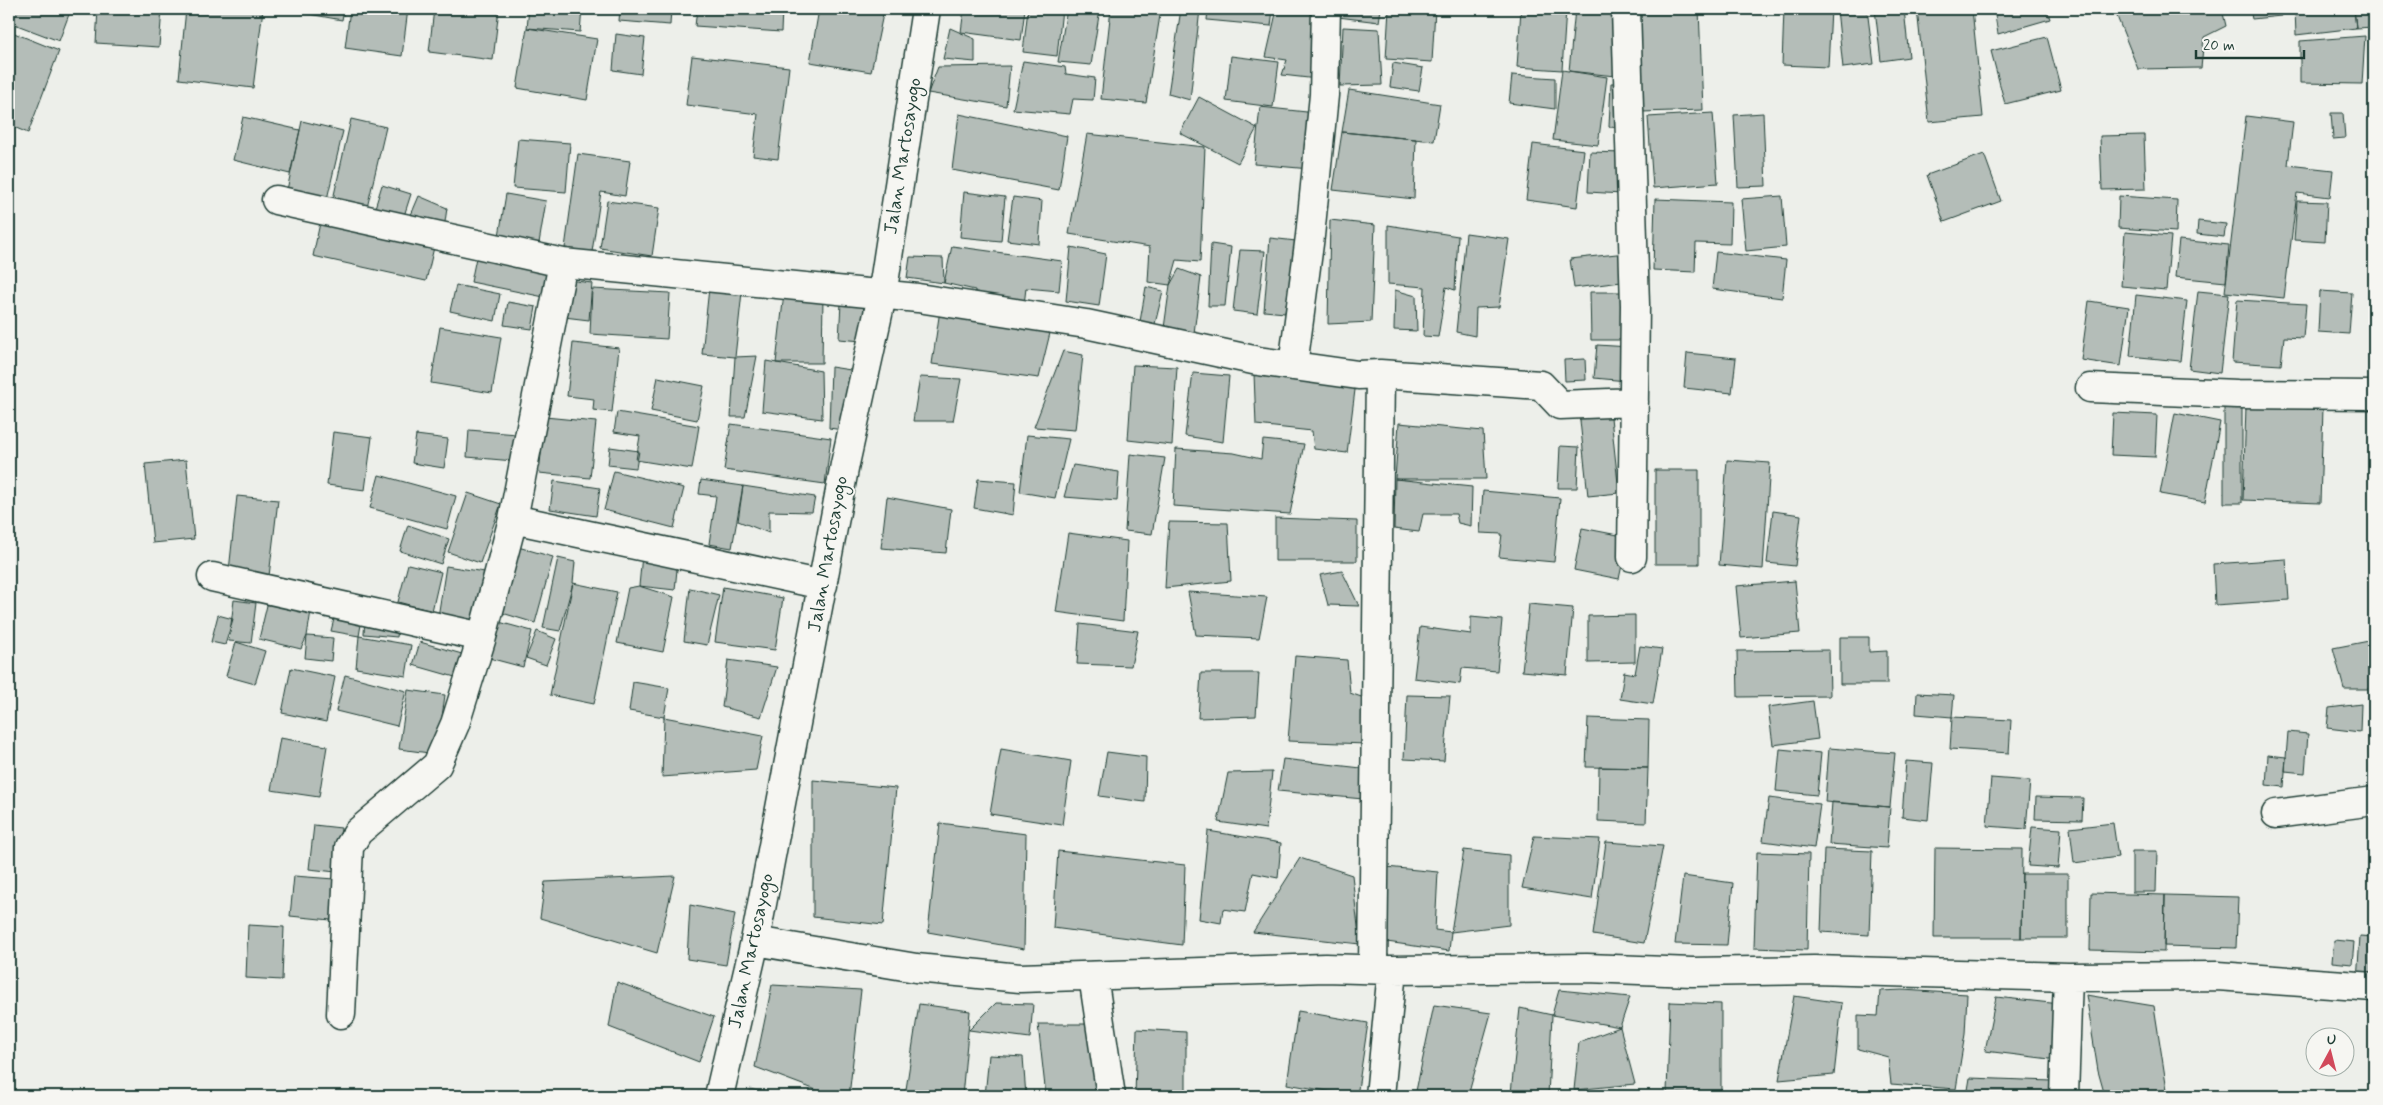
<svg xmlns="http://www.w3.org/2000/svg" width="2383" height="1105" font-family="Mynerve,sans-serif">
<rect width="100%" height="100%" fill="#edefea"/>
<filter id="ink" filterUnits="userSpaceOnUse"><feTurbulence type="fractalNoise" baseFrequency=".02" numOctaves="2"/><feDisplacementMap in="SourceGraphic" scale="10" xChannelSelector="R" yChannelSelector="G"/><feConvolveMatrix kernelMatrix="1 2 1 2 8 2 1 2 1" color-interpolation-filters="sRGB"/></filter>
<g filter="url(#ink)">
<path fill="#b4bdb8" stroke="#1f3d34" d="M9,9h62l-12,32 -50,-19z
M98,9h64l-3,38 -63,-4z
M186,9h77l-10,79 -74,-9z
M281,9h63l-2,11z
M350,9h58l-6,47 -57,-8z
M434,9h65l-6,51 -64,-8z
M529,9h53l-2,23 -53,-4z
M620,9h51l-1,16 -51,-4z
M697,9h85l-1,23 -86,-6z
M819,9h36l28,5 -12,58 -61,-10z
M964,9h61l-4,31 -60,-8z
M1028,9h34l-5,47 -34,-4z
M1067,9h33l-9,56 -33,-3z
M1111,9h50l-15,94 -45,-4z
M1181,9h19l-10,91 -22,-6z
M1208,9h65l-2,17 -64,-6z
M1277,9h36l4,70 -35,-4 5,-15 -21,-3z
M1339,9h42l-2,13 -41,-5z
M1389,9h46l-3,53 -46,-3z
M1521,9h45l-4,61 -45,-3z
M1575,9h39l1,67 -46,-5z
M1637,9h62l4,101 -61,2z
M1784,9h47l-3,58 -46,-2z
M1837,9h30l7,55 -31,4z
M1875,9h29l5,48 -28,4z
M1917,9h55l11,108 -54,5z
M1994,9h53l3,10 -52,15z
M2114,9h108l4,17 -22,11 -3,31 -63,1z
M2250,9h30l1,7 -29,3z
M2295,9h59l2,19 -60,7z
M2354,9h20v18l-18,1z
M1343,27l36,2 3,56 -42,1z
M527,28l70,11 -10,61 -70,-12z
M950,28l25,11v23l-32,-3z
M9,31l50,20 -31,82 -19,-8z
M616,34l29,4 -4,36 -28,-4z
M2365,36l-3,48 -62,-1v-42z
M2047,37l14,53 -56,14 -14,-53z
M692,56l97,11 -11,92 -25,-3 5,-42 -72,-9z
M1231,56l48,6 -6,45 -47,-6z
M1023,61l42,6 1,7 29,4 -2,22 -20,-1 -3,15 -57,-5z
M1393,63l30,5 -4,23 -29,-4z
M1010,66l-4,40 -78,-13 10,-26z
M1562,70l45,7 -9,68 -45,-5z
M1512,75l43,3v31l-46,-6z
M1611,83h14l-2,45 -14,-1z
M1349,90l91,14 -6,37 -92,-9z
M1199,97l58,31 -19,35 -58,-30z
M1260,107l56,6 -6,56 -56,-5z
M1713,113l5,70 -65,5 -5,-71z
M1763,113l3,73 -28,1 -4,-72z
M2331,113h12l2,25 -12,1z
M959,114l108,22 -8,54 -107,-20z
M2246,116l47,6 -5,43 45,5 -3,27 -33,-4 -13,105 -59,-6z
M243,117l57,13 -10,44 -57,-14z
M351,119l35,8 -20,85 -34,-8z
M302,121l41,10 -16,68 -40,-9z
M1342,132l74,7 -2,60 -81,-9z
M1087,134l118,13 -5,115 -23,-2 -7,25 -22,-3 2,-35 -81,-13z
M2144,135l2,54 -44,1 -2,-54z
M518,139l52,4 -4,49 -53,-4z
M1533,144l51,6 -7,57 -51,-7z
M1590,152l33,1 -1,41 -34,-2z
M578,154l52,7 -5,35 -24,-4 -9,60 -27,-4z
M1984,154l17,47 -57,21 -17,-47z
M382,185l29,9 -8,25 -29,-8z
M964,192l41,5 -4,44 -41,-4z
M506,194l40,7 -8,48 -40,-7z
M419,196l28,12 -3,21 -33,-14z
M1782,196l4,51 -40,4 -5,-52z
M2119,196l58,4 -1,32 -58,-4z
M1013,197l29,4 -3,43 -32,-4z
M1655,199l76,3 -1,42 -34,-1 -1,29 -42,-2z
M607,201l52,7 -7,48 -52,-8z
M2297,201l30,1 -2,40 -31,-2z
M321,218l114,25 -9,38 -113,-25z
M1330,220l45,5 -4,97 -43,2z
M2198,221l28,3 -2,13 -27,-3z
M1388,225l70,11 -3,54 -9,-3 -8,50 -15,-1 2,-49 -37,-3z
M2125,232l46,4 -5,54 -45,-4z
M1466,233l43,6 -10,68 -23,1 -1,28 -19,-4z
M1270,238l26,3 -11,72 -21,-2z
M2179,240l50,5 -3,37 -51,-5z
M1211,244l20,3 -6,59h-17z
M952,246l110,15 -3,30 -33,-3 -2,17 -49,-7v-8l-31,-7z
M1071,247l35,7 -7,52 -33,-5z
M478,248l73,16 -7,33 -73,-15z
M1240,250l25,1 -8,63 -24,-3z
M1716,252l70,8 -4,38 -70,-9z
M1626,253l3,28 -55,7 -4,-29z
M910,257l33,1 1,25 -37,-5z
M1179,269l22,8 -7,56 -30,-5 6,-43z
M568,280l24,3 -3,37 -25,-3z
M456,285l44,9 -5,27 -45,-10z
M1146,287l17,4 -9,37 -15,-1z
M709,288l33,4 -7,65 -33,-3z
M592,289l78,4 -3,46 -77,-5z
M1395,290l21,6 1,35 -23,-1z
M2198,291l31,3 -9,79 -31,-4z
M2320,291l32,2 -3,41 -31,-2z
M1590,292h38l1,48h-38z
M784,293l39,3 -1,67h-46z
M2136,295l51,6 -7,60 -50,-5z
M2237,300l69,4 -3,34 -19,-1 -3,28 -49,-3z
M2089,301l40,6 -8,59 -40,-6z
M508,302l28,5 -4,22 -28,-4z
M841,303l23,2 -2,36 -23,-2z
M940,310l111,19 -12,49 -107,-14z
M440,327l61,10 -9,56 -61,-10z
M573,343l46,5 -7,64 -19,-2 1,-11 -27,-3z
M1597,345l33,2 -3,34 -33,-3z
M1063,351l20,4 -8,75 -41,-3z
M1687,353l49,5 -4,35 -48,-5z
M757,356l-12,61h-14l4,-60z
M1585,359l1,21 -21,1 -1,-21z
M766,361l55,10 1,48 -60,-8z
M1133,365l44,2 -5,78 -44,-5z
M831,367l26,4 -14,59 -14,-2z
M1193,373l36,3 -6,66 -38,-6z
M1254,374l102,8 -9,71 -33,-4 -2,-18 -56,-6z
M658,377l46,9 -7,34 -46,-9z
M920,377l41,2 -8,42h-40z
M2246,406l77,2 -3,95 -77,-3z
M2224,407h18v96h-18z
M1610,408l9,85 -31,3 -9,-85z
M617,412l82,14 -7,43 -56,-9 4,-24 -26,-4z
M2113,413l44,2 -2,42 -44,-2z
M2175,413l45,9 -15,80 -45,-8z
M545,417l51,5 -6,56 -51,-5z
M1399,423l84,8 3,48h-91z
M731,424l100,14 -6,46 -101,-14z
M469,430l48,4 -3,27 -47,-4z
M333,432l39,5 -7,53 -38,-5z
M416,435l32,4 -4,29 -32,-5z
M1027,435l42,4 -14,59 -35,-6z
M1263,440l41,4 -14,70 -117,-8 3,-57 58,4 27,6z
M1560,446l19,1 -2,41h-19z
M610,447l29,4 -3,17 -28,-3z
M1130,454l35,4 -13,76 -27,-3z
M186,460l8,79 -41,4 -8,-79z
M1727,460l43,3 -7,106 -44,-4z
M1073,465l46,7 -2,29 -53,-4z
M1655,470h44v94h-44z
M614,471l70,17 -10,40 -70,-18z
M379,475l77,21 -9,33 -77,-21z
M978,479l38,3 -3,33 -39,-7z
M1395,479l77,8 -1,39 -13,-3 -2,-9h-33l-4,18 -25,-3z
M701,480l42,6 -11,62 -23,-4 7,-48 -17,-2z
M554,481l46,7 -4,28 -46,-7z
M743,486l72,11 -3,15 -43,-1v22l-31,-12z
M1483,491l77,7 -6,64 -55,-5 3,-23 -22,-1z
M468,493l33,11 -21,59 -32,-11z
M237,496l41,4 -9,76 -40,-5z
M887,497l64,12 -5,44 -65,-5z
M1773,511l28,4 -6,51 -28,-3z
M1275,518l82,3v40h-82z
M1169,522l59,1 3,58 -66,7z
M408,525l41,14 -8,25 -41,-13z
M1582,528l46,9 -9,42 -45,-9z
M1068,533l59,8 -4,80 -67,-9z
M518,547l35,10 -18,66 -36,-11z
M642,555l36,4 -3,31 -36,-4z
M558,558l17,4 -2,21 -13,48 -17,-3z
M2286,559l3,41 -74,5 -2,-41z
M408,564l33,8 -9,39 -34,-9z
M446,566l45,7 -8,51 -45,-7z
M1342,571l17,35 -31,-1 -8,-30z
M1795,581l5,52 -59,5 -5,-52z
M573,583l44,9 -23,112 -44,-9z
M639,586l35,11 -11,55 -46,-9 11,-55z
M723,587l60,11 -8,52 -60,-8z
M690,588l29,7 -12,50 -23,-4z
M1188,592l79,5 -8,41 -63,-3z
M234,600l22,3 -5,40 -22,-2z
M268,601l43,10 -4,25 -6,13 -42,-10z
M1529,604l44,4 -6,67 -45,-4z
M218,615l15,4 -8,26 -14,-3z
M335,615l27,4 -3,17 -28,-5z
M1635,615v47l-47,1v-47z
M365,617l34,3 -2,17 -33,-3z
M1471,617l31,3 -5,51 -35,-3 -2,16 -46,-6 6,-51 51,7z
M499,622l33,9 -9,36 -34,-9z
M1080,624l58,7 -7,35 -54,-2z
M537,631l19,8 -10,26 -20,-7z
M307,636l26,2 -2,23 -26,-3z
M359,636l52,9 -5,31 -50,-8z
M1840,637h29v15l18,-1v33h-47z
M2374,640v49h-30l-11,-41z
M236,642l29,9 -10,33 -29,-8z
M420,642l42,12 -7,23 -42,-12z
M1640,646l22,3 -9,55 -33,-5 4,-27 11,2z
M1829,650l1,46 -92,1 -1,-46z
M1295,656l52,4 3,33 17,6 -1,45 -78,-3z
M728,660l49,7 -16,50 -39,-10z
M291,668l44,9 -9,45 -44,-9z
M1201,673h58l-3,43 -58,2z
M345,675l61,16 -9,35 -61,-15z
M633,682l36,6 -5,29 -35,-6z
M408,690l37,5 -8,59 -38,-5z
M1917,693l37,2 -2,22 -36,-3z
M1407,695l43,1 -6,65 -40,-2z
M1813,701l5,38 -45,6 -5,-38z
M2361,704l-1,28 -33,-4 2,-20z
M664,717l99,19 -7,34 -94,7z
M1952,717l59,3 -2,33 -59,-4z
M1588,718l61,2 -1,48 -62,-1z
M2288,732l20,2 -3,39 -20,-2z
M280,738l47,8 -8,51 -48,-7z
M1829,748l66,5 -5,54 -65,-5z
M1001,749l70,12 -9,64 -72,-11z
M1780,749l41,4 -4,42 -41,-4z
M1107,752l39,5 -1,45 -46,-6z
M2268,755l18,2 -2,30 -18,-2z
M1283,759l87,10 -7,30 -85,-8z
M1906,761l27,2 -5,57 -26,-3z
M1599,767l49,1 -2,55 -48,-2z
M1272,772l-6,57 -48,-7 10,-49z
M1991,778l39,3 -4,48 -39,-3z
M813,780l83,8 -13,137 -70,-8z
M2036,797l47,1 -1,22 -47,-1z
M1769,798l51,6 -6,44 -51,-7z
M1832,802l58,5 -3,41 -58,-4z
M940,823l86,11 -2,115 -96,-17z
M2113,823l5,34 -44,6 -4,-35z
M314,825l27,3 -5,44 -27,-3z
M2032,827l29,2 -3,39 -30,-2z
M1208,831l73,12 -3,35 -25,-5 -8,39 -22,-3 -2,14 -22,-4z
M1534,836l66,3 -8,60 -70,-11z
M1606,842l57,4 -19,97 -51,-8z
M1935,848l87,1 -1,89h-87z
M1824,849l48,2 -3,84 -48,-3z
M1464,850l45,5v70l-58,7z
M1058,851l127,14 -3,80 -129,-17z
M2132,851h25l-1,41h-24z
M1757,852l52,2 -2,96 -53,-2z
M1300,858l52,17 8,69 -107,-12z
M1386,867l52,5 -3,58 16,2 -2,19 -69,-10z
M2022,874h46v64h-47z
M294,876l40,3 -3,41 -41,-4z
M675,876l-18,77 -117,-35 5,-36z
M1683,876l50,7 -6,62 -52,-1z
M2091,893l74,2 -1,57 -74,-2z
M2165,895l73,2 -2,51 -72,-2z
M690,905l45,9 -9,51 -39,-6z
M248,925l36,2 -2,53 -36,-2z
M2360,936l14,1v44l-17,-1z
M2334,940l20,2 -2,22 -20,-2z
M617,982l97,35 -15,45 -90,-35z
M772,985l89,5 -12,106h-17l-77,-29z
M1559,990l71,7 -10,30 -68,-12z
M1902,990l65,4 -2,40 -9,55 -65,-5 -3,-27 -30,-8v-34l20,1 2,-25z
M2086,995l68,11 14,90h-63l-7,-25z
M1794,996l48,7 -8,72 -55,5z
M1996,997l64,7 -2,56 -73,-9z
M1670,1002l51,2v92l-54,-3z
M996,1003l37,1 -3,34 -61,-8z
M919,1004l51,7 -8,85h-57z
M1434,1005l57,8 -23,83h-53z
M1520,1008l32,7 -4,81 -37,-3z
M1298,1011l70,12 -11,73 -70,-12z
M1038,1024h54l4,70 -50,2z
M1620,1027l15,57 -61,6 5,-48z
M1137,1029l49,3v64h-51z
M989,1055l34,2 3,39h-41z
M1970,1078l82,3v15h-85z
M750,1089l27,7h-29z"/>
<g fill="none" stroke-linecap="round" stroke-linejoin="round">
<defs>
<path id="minor" d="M1626,9l9,296 -3,252
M276,200l287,63 355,35 168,26 172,37 100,14 22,-1 161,11 19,20 74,-3
M1293,366l17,-130 14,-141 2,-86
M2090,388l147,6 137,1
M513,519l310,66
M212,577l270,60
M2276,814l98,-13
M755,941l161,27 104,10 305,-10 67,2 195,-2 105,4 122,-2 254,7 149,-1 157,11
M1373,969l7,-595
M1093,976l18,120
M341,1014l8,-167 9,-15 79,-67 18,-41 27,-87 31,-118 50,-256
M719,1096l36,-155 90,-477 37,-168 44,-287
M1380,1096l12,-126
M2064,1096l4,-119"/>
</defs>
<use href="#minor" stroke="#1f3d34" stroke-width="31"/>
<use href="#minor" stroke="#f6f6f2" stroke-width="28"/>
</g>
</g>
<g text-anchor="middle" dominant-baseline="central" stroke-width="4" stroke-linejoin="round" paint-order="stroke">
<g font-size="19" fill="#1f3d34" stroke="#f6f6f2">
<text transform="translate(903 156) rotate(-81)">Jalan Martosayogo</text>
<text transform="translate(828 554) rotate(-80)">Jalan Martosayogo</text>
<text transform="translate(751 951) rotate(-78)">Jalan Martosayogo</text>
</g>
</g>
<rect width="2383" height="1105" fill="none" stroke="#f6f6f2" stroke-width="30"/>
<rect x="15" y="15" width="2353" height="1075" fill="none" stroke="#1f3d34" stroke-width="2" filter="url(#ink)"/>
<g transform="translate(2330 1052) rotate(7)"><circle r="24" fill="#f6f6f2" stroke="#a0aca6"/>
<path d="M0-4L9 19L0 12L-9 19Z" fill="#d1495b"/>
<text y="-8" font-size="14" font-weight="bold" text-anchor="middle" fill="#1f3d34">U</text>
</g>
<path d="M2196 50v8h108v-8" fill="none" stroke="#1f3d34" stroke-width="2.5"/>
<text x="2203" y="50" font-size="15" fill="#1f3d34" stroke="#f6f6f2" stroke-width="4" paint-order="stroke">20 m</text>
</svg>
